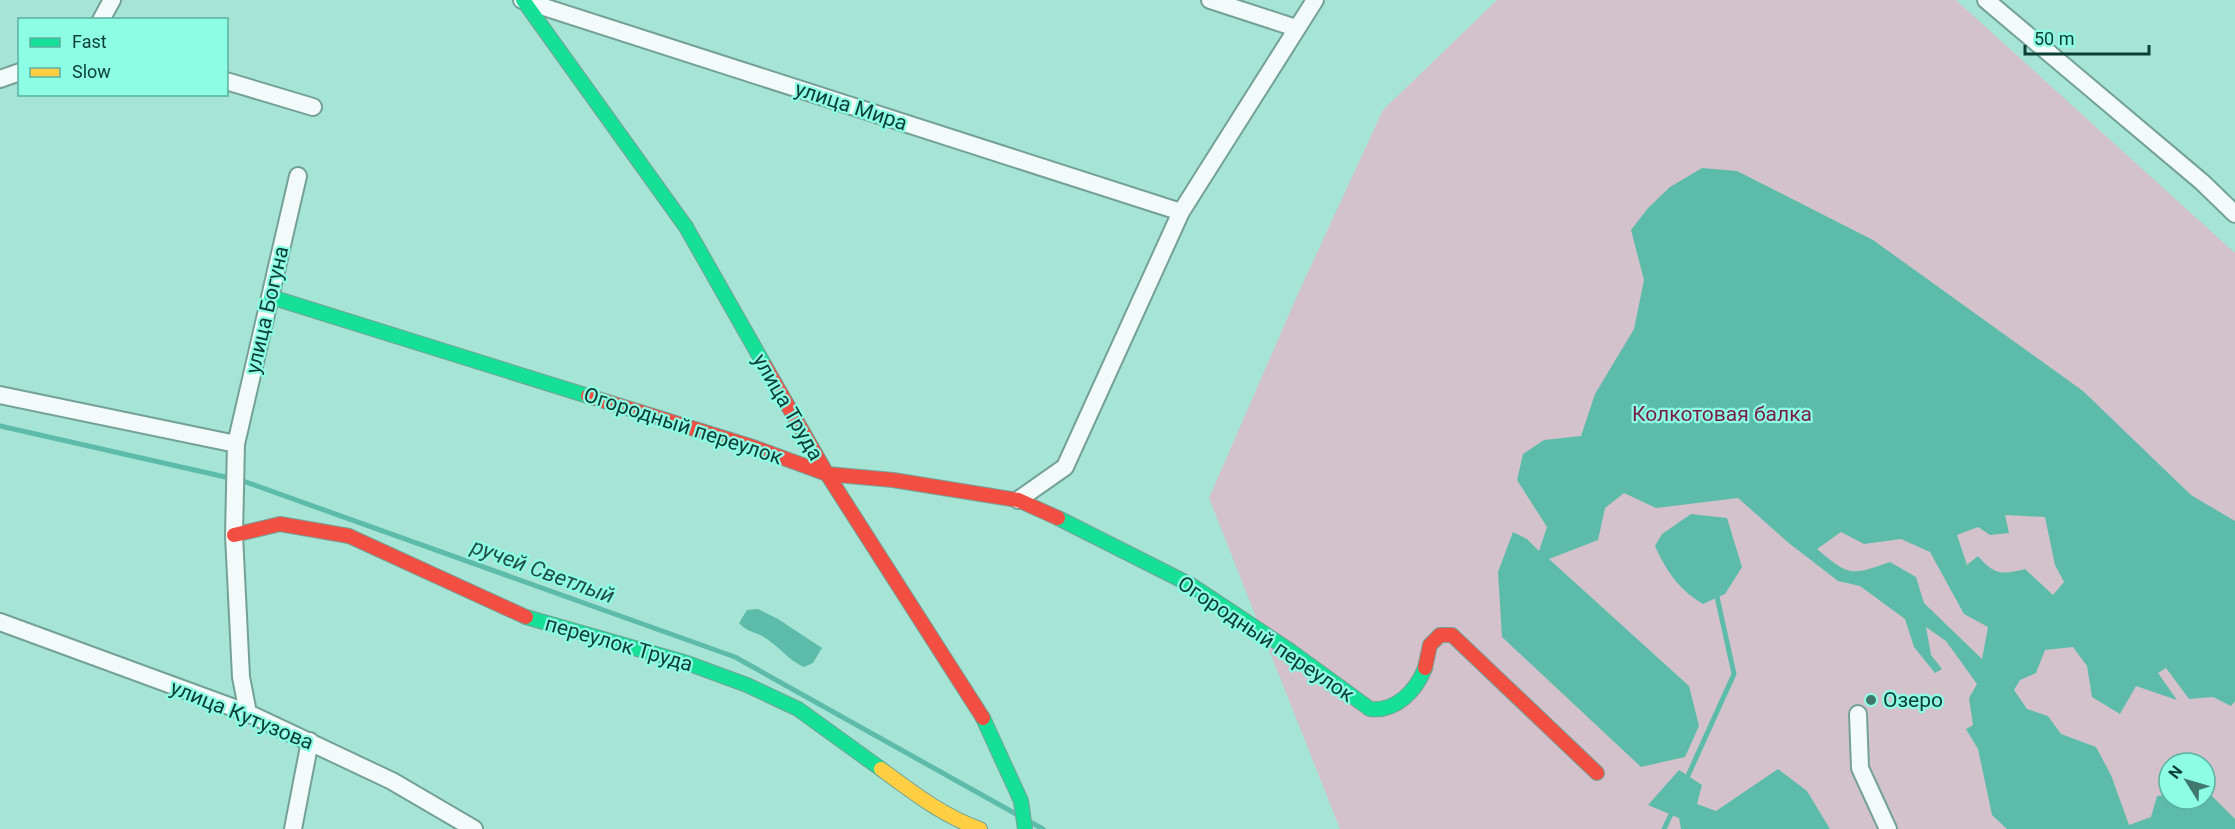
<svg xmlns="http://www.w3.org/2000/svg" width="2235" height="829" font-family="Roboto,sans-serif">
<rect width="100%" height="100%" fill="#a6e4d6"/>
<path fill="#d3c2cb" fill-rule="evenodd" d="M1497,0h459l279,253v576h-895l-131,-331 88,-202 86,-186zM2169,763h36v36h-36z"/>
<path fill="#5dbca9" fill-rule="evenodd" d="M1702,168l35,3 136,69 210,151 108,104 44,26v180l-4,5 -18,-9 -24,2 -23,-31 -8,5 19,27 -41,-14 -16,28 -28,-17 -5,-31 -14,-19 -28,3 -9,23 -16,7 -6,10 13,19 21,7 13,18 35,13 15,28 18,50 22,-8 6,-21 12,-1v4h36v-7h3l27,27v10h-228l-15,-14 -14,-66 -12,-20 7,-4 -4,-27 8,-14 -31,-43 -20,-14 5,28 11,14 -7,4 -21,-26 -9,-28 -45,-33 -22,-5 -48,-37 -52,-46 -82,10 -32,-15 -19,15 -7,32 -49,19 140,127 10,40 -14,31 -44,10 -139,-130 -4,-65 15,-40 14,7 12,12 8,-24 -30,-47 6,-26 21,-14 37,-4 14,-42 39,-65 10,-49 -13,-50 17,-22 22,-21zM2005,515l40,2 10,48 9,17 -11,13 -28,-26c-23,6 -31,6 -47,-13l-11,9 -10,-30 21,-8 12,8 19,-2zM1841,532l23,12 37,-5 29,13 34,62 24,13 -6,32 -58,-56 -8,-26 -26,-15c-40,14 -41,14 -73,-13z
M1691,514l36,4 15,49 -17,27 -22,10c-23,-13 -37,-33 -48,-58l7,-12z
M758,609l20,10 44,29 -9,15 -9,4c-17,-7 -27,-24 -44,-32 -9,-4 -15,-5 -21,-12l8,-13z
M1778,769l29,22 23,38h-149l-2,-11 -31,-13 31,-35 23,15 -5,19 19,7z"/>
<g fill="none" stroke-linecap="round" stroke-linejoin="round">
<path stroke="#5dbca9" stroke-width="5" d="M0,426l243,55 492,176 281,157
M1686,780l48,-106 -18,-82
M1032,823l11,6
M1664,829l10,-21"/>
<defs>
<path id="street" d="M522,0l659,212
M1210,0l86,28
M1986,0l216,182 33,32
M101,20l11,-20
M0,79l20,-7
M226,81l87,26
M0,395l236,49
M1018,500l47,-33 116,-255 134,-212
M0,622l248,91 144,68 82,48
M248,713l-7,-36 -7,-142 2,-91 62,-268
M1858,714l2,54 28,61
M293,829l17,-88"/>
<path id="fast" d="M523,0l163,227 79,139
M271,297l317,99
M1058,518l133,67 98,65 81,59c26,3 46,-18 55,-41
M526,617l161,46 60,22 51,24 83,60
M983,718l38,83 4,28"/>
<path id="slow" d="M881,769c31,23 62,47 99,60"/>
<path id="jam" d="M765,366l62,108 156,244
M588,396l165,51 74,27 66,6 125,20 40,18
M234,535l46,-11 69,12 177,81
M1425,668l5,-23 10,-10h12l145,138"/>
</defs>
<use href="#street" stroke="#74a197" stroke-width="20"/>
<use href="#fast" stroke="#74a197" stroke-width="16"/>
<use href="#slow" stroke="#74a197" stroke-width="16"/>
<use href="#jam" stroke="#74a197" stroke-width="16"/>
<use href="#street" stroke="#f2fbf9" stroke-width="16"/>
<use href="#fast" stroke="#16e098" stroke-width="14"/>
<use href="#slow" stroke="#ffcf43" stroke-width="14"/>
<use href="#jam" stroke="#f24e42" stroke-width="14"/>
</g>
<circle fill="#41786d" stroke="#8dfde4" stroke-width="2" cx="1871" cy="700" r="6"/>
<g text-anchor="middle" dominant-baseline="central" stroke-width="4.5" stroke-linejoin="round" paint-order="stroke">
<g font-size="21" fill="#0b3e35" stroke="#8dfde4">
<text transform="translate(851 106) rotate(18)">улица Мира</text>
<text transform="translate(267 310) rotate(-77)">улица Богуна</text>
<text transform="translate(788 407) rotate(60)">улица Труда</text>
<text transform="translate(683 426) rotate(18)">Огородный переулок</text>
<text transform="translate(1266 639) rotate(34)">Огородный переулок</text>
<text transform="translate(619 644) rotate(16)">переулок Труда</text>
<text transform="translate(242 715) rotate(22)">улица Кутузова</text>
</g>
<g font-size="21" fill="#791b46" stroke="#8dfde4">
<text x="1722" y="414">Колкотовая балка</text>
</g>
<g font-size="21" fill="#0b3e35" stroke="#8dfde4" text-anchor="start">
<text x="1883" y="700">Озеро</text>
</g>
<g font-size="22" font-style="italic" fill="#225046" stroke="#8dfde4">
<text transform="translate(543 571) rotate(20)">ручей Светлый</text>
</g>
</g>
<rect x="18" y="18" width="210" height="78" fill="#8dfde4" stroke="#59b19e" stroke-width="1.5"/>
<rect x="30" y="38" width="30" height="9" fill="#16e098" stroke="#59b19e" stroke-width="1.5"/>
<text x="72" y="48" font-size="18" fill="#0b3e35">Fast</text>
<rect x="30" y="68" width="30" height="9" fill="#ffcf43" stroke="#59b19e" stroke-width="1.5"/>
<text x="72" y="78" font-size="18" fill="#0b3e35">Slow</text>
<g transform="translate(2187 781) rotate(307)"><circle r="28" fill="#8dfde4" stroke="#59b19e" stroke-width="1.5"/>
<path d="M0-4.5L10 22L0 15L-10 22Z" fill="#41786d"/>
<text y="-9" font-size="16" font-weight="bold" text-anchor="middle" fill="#0b3e35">N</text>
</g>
<path d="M2025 45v9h124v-9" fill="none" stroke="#0b3e35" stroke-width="3"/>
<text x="2034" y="45" font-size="18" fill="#0b3e35" stroke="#8dfde4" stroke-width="4.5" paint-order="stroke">50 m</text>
</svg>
